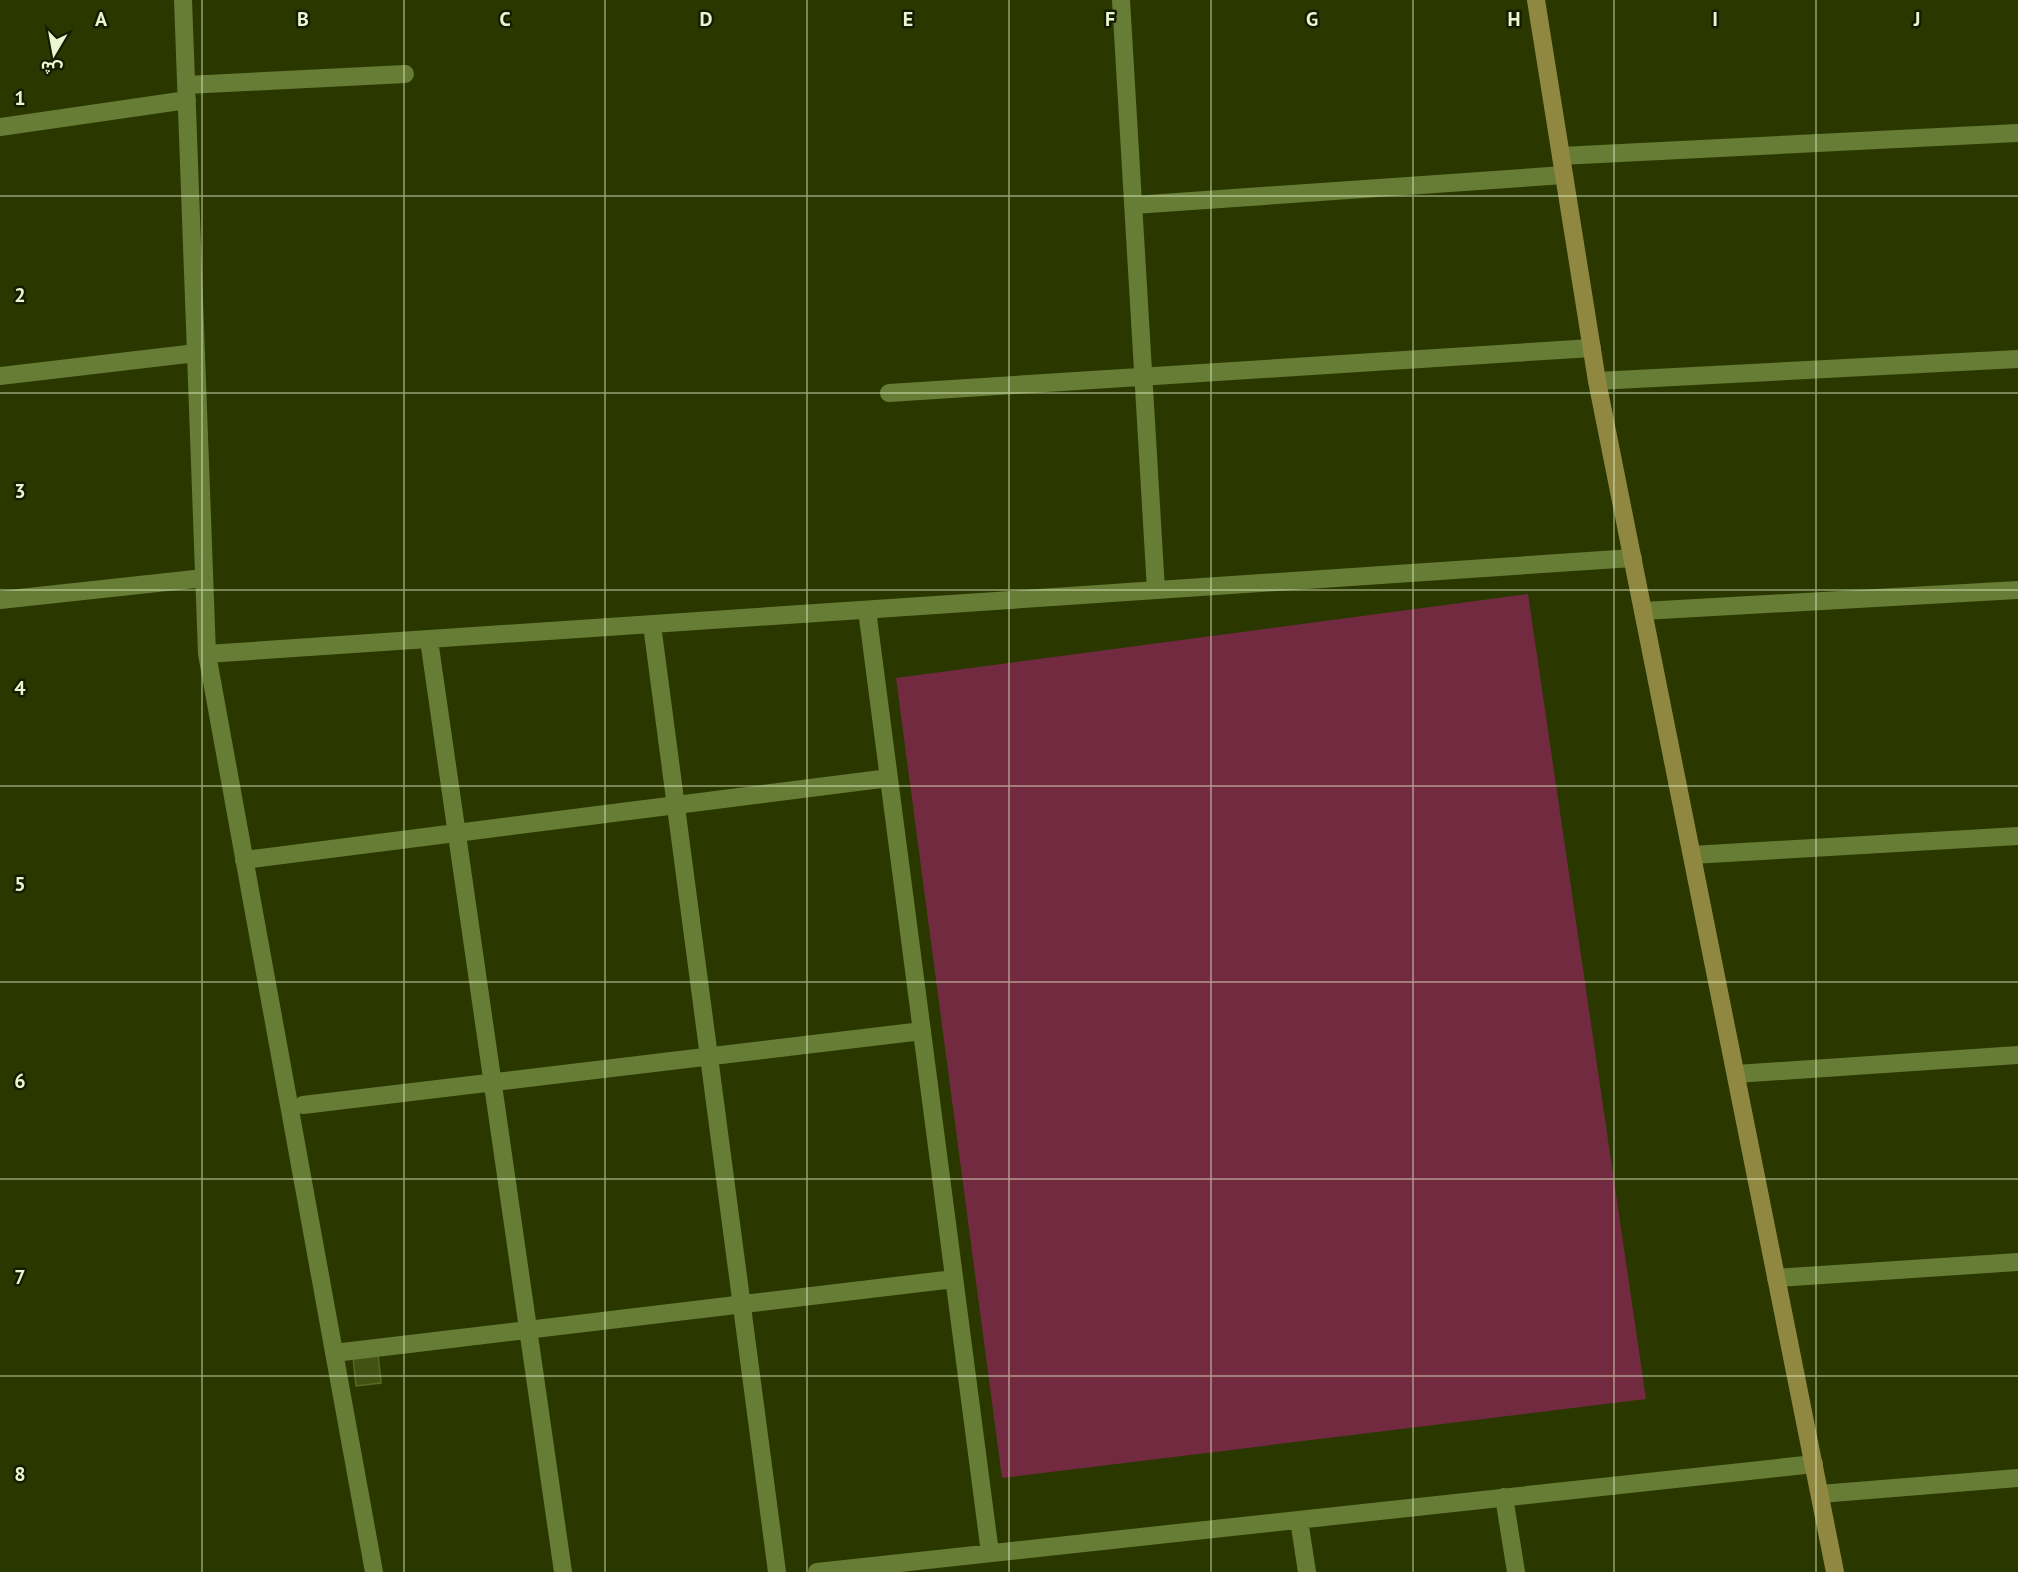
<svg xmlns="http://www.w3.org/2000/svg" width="2018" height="1572" font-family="'PT Sans','Noto Sans Arabic',sans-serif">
<rect width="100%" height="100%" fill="#2a3800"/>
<path fill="#722a41" d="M1528,594l118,805 -644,79 -106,-800z"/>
<path fill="#415213" stroke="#566a21" stroke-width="1.5" d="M378,1354l3,29 -25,3 -3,-29z"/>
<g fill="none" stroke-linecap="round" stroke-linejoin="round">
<path stroke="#677c35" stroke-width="18" d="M183,0l24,654 167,918
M1121,0l35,590
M187,85l218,-11
M0,127l187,-27
M1561,156l457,-23
M1134,205l430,-30
M0,376l196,-23
M1597,381l421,-22
M889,393l703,-45
M0,600l204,-22
M867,610l123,943
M1643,611l375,-21
M652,625l125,947
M429,640l134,932
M207,654l1426,-96
M1692,855l326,-19
M244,860l645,-82
M1736,1074l282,-19
M303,1105l619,-74
M1776,1278l242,-16
M334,1353l620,-74
M1820,1494l198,-16
M1504,1497l12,75
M1299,1520l8,52
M817,1572l997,-108"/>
<path stroke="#908840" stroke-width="18" d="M1536,0l61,381 238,1191"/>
</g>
<path fill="none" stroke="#e9f6d1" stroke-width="1.5" stroke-opacity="0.55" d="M202,0v1572M404,0v1572M605,0v1572M807,0v1572M1009,0v1572M1211,0v1572M1413,0v1572M1614,0v1572M1816,0v1572M0,196h2018M0,393h2018M0,590h2018M0,786h2018M0,982h2018M0,1179h2018M0,1376h2018"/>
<g font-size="20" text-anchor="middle" font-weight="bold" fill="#e9f6d1" stroke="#151d01" stroke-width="5" stroke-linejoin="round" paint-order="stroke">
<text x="101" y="26">A</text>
<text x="303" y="26">B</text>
<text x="505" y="26">C</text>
<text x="706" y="26">D</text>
<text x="908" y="26">E</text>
<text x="1110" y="26">F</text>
<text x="1312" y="26">G</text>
<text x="1514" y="26">H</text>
<text x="1715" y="26">I</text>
<text x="1917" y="26">J</text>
<text x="20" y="105">1</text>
<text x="20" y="302">2</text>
<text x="20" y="498">3</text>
<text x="20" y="695">4</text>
<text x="20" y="891">5</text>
<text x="20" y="1088">6</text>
<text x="20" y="1284">7</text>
<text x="20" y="1481">8</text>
</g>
<g transform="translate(54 54) rotate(190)" stroke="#151d01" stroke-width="4.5" paint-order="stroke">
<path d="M0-4.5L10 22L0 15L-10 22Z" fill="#e9f6d1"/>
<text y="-9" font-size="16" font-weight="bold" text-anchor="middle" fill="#e9f6d1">ش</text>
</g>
</svg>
